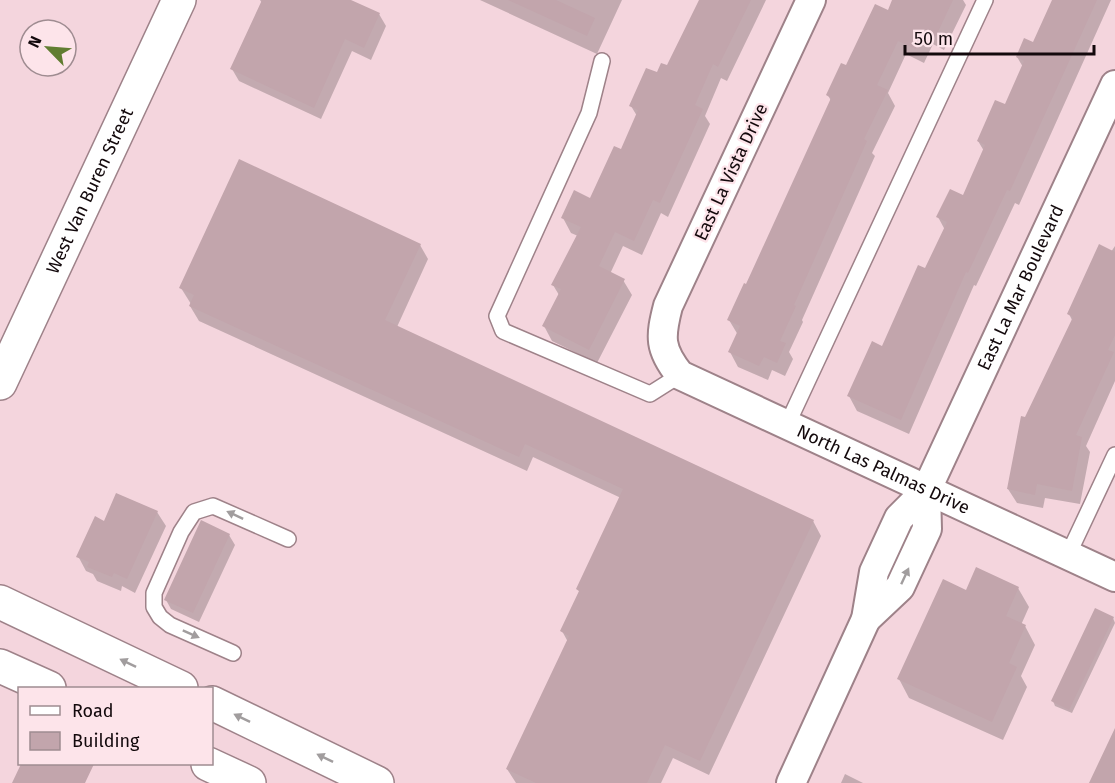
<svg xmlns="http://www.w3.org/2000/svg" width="1115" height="783" font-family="'Fira Sans',sans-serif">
<rect width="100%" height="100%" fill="#f4d5dd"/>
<path fill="#0003" d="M260,0h89l30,14 7,12 -15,34 -19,-9 -31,68 -82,-38 -7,-12 30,-66z
M480,0h142l-25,54z
M701,0h65l-39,81 -6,-3 -16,38 5,8 -42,93 -7,-4 -19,42 -19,-9 -13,28 13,6 9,15 -35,68 -45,-22 -8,-15 15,-31 -6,-10 25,-49 -7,-3 -8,-15 28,-18 30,-49 16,-35 -6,-10 27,-32 9,-7z
M894,0h69l3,5 -22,45 -11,-6 -9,19 -18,-9 -18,39 7,13 -23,47 3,3 -73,164 1,2 -14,30 4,7 -8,17 -13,-6 -4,10 -30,-13 -8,-15 8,-17 -9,-15 18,-34 84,-185 -3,-6 18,-28 42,-55z
M1053,0h58l-92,205 -4,-2 -39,83 -2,-1 -65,149 -52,-23 -8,-15 33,-48 44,-78 19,-40 -7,-13 25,-20 21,-46 -6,-10 27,-35 18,-39 -6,-10 17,-13z
M420,245l8,14 -31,68 416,194 8,15 -112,239 -36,-17 -12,25h-145l-9,-14 61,-127 -6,-11 18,-38 -2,-4 43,-91 -88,-41 -6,14 -328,-150 -9,-15 1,-2 -10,-16z
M1115,246v135l-29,65 4,6 -10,52 -35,-6 -2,10 -26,-5 -9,-14 18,-70 47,-97 -4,-8z
M157,512l9,14 -31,67 -13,-7 -1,5 -24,-10 -4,-7 -7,-3 -8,-15 27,-33z
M229,535l6,10 -36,77 -28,-13 -5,-9z
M1018,588l11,19 -8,18 4,1 10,19 -14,31 6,11 -24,53 -94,-42 -10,-19 68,-87z
M1113,618l2,5 -43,90 -17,-7 -2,-5z
M845,774l18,9h-22z"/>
<path fill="#c2a5ac" d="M262,0h89l29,13 -16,35 -19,-9 -31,69 -84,-39z
M508,0h48l39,18 -8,18z
M699,0h52l-33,67 -5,-3 -18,41 8,4 -43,94 -7,-3 -19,41 -19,-9 -16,34 26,13 -36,71 -47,-24 19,-37 -10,-4 30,-58 -20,-9 13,-28 16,8 24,-52 7,3 17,-39 -9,-4 17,-38 11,4 4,-9 6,2z
M892,0h61l-17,36 -12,-5 -8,18 -18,-8 -21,44 11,5 -24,49 3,2 -73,164 2,1 -16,35 6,2 -9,20 -13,-6 -5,9 -31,-14 12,-26 -13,-6 17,-37 2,1 85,-186 -5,-3 15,-32 5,2 29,-61 13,6z
M1052,0h45l-87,191 -3,-1 -39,83 -2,-1 -65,148 -54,-24 25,-55 10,5 36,-81 7,3 22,-46 -11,-5 14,-28 13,6 22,-50 -8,-4 18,-41 10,4 19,-43 -8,-4 8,-19 9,4z
M239,159l182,85 -36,76 429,200 -114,241 -35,-16 -18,38h-111l-30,-14 63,-133 -9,-5 19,-40 -3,-2 47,-100 -98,-45 -6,13 -330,-151 5,-11 -15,-7z
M1099,244l16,8v83l-7,15 6,2 -38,83 6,2 -10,54 -35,-7 -2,11 -28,-6 14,-73 4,1 48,-100 -6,-3z
M116,493l42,18 -31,68 -13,-6 -2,4 -25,-10 2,-5 -13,-5 19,-41 9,5z
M201,520l29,14 -37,79 -29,-13z
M976,567l43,20 -13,29 20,9 -17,38 8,4 -25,55 -95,-43 46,-100 23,11z
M1095,608l19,9 -45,93 -18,-9z
M1115,728v55h-26z
M21,764h73l-9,19h-73z"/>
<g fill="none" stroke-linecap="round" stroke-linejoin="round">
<defs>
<path id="lane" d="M602,61l-13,52 -92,203 6,15 147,63 30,-19
M787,425l198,-425
M1068,555l47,-100
M233,653l-63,-28 -10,-8 -6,-10v-14l27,-61 13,-20 19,-6 75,33"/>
<g id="street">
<path id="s1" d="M811,0l-143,306c-8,31 -9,43 12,69l435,202"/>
<path d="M866,619l34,-32 27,-58 -1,-38"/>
<path id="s2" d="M791,783l75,-164 8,-47 25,-54 27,-27 189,-406"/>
</g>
<path id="secondary" d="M0,602l181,86
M0,666l49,22
M212,703l165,80
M208,764l41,19"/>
<g id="primary">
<path id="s3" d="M0,383l179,-383"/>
</g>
</defs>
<use href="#lane" stroke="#9e8289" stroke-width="18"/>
<use href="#street" stroke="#9e8289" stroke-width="32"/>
<use href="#secondary" stroke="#9e8289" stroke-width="36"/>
<use href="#primary" stroke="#9e8289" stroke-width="36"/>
<use href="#lane" stroke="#fff" stroke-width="15"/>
<use href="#street" stroke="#fff" stroke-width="28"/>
<use href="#secondary" stroke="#fff" stroke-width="33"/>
<use href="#primary" stroke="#fff" stroke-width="33"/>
</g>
<defs><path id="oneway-solid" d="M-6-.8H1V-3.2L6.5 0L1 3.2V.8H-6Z" transform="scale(1.5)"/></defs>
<g fill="#a19d9e">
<use href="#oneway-solid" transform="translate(235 515) rotate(-155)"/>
<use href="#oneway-solid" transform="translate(905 576) rotate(-65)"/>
<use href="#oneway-solid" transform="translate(191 634) rotate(24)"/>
<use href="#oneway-solid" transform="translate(128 663) rotate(-154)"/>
<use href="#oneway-solid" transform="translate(242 718) rotate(-154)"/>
<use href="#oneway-solid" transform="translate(325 758) rotate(-154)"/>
</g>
<g text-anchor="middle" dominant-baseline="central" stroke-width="4.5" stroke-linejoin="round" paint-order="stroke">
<g font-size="18" fill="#13090c" stroke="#fde4ea">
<text transform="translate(731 172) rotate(-65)">East La Vista Drive</text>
<text stroke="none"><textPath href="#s3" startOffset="212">West Van Buren Street</textPath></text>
<text stroke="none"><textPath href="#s2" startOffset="550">East La Mar Boulevard</textPath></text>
<text stroke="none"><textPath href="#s1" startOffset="636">North Las Palmas Drive</textPath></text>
</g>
</g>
<rect x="18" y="687" width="195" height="78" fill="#fde4ea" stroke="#9f8c91" stroke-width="1.5"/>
<rect x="30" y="706" width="30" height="9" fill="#ffffff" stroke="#9f8c91" stroke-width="1.5"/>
<text x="72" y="717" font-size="18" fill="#13090c">Road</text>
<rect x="30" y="732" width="30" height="18" fill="#c2a5ac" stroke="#9f8c91" stroke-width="1.5"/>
<text x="72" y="747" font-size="18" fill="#13090c">Building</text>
<g transform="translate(48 48) rotate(295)"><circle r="28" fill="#fde4ea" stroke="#9f8c91" stroke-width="1.5"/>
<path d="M0-4.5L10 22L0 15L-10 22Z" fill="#617d31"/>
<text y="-9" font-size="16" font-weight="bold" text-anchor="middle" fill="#13090c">N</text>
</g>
<path d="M905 45v9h189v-9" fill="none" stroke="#13090c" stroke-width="3"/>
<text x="914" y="45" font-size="18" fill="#13090c" stroke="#fde4ea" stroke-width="4.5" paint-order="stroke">50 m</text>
</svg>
